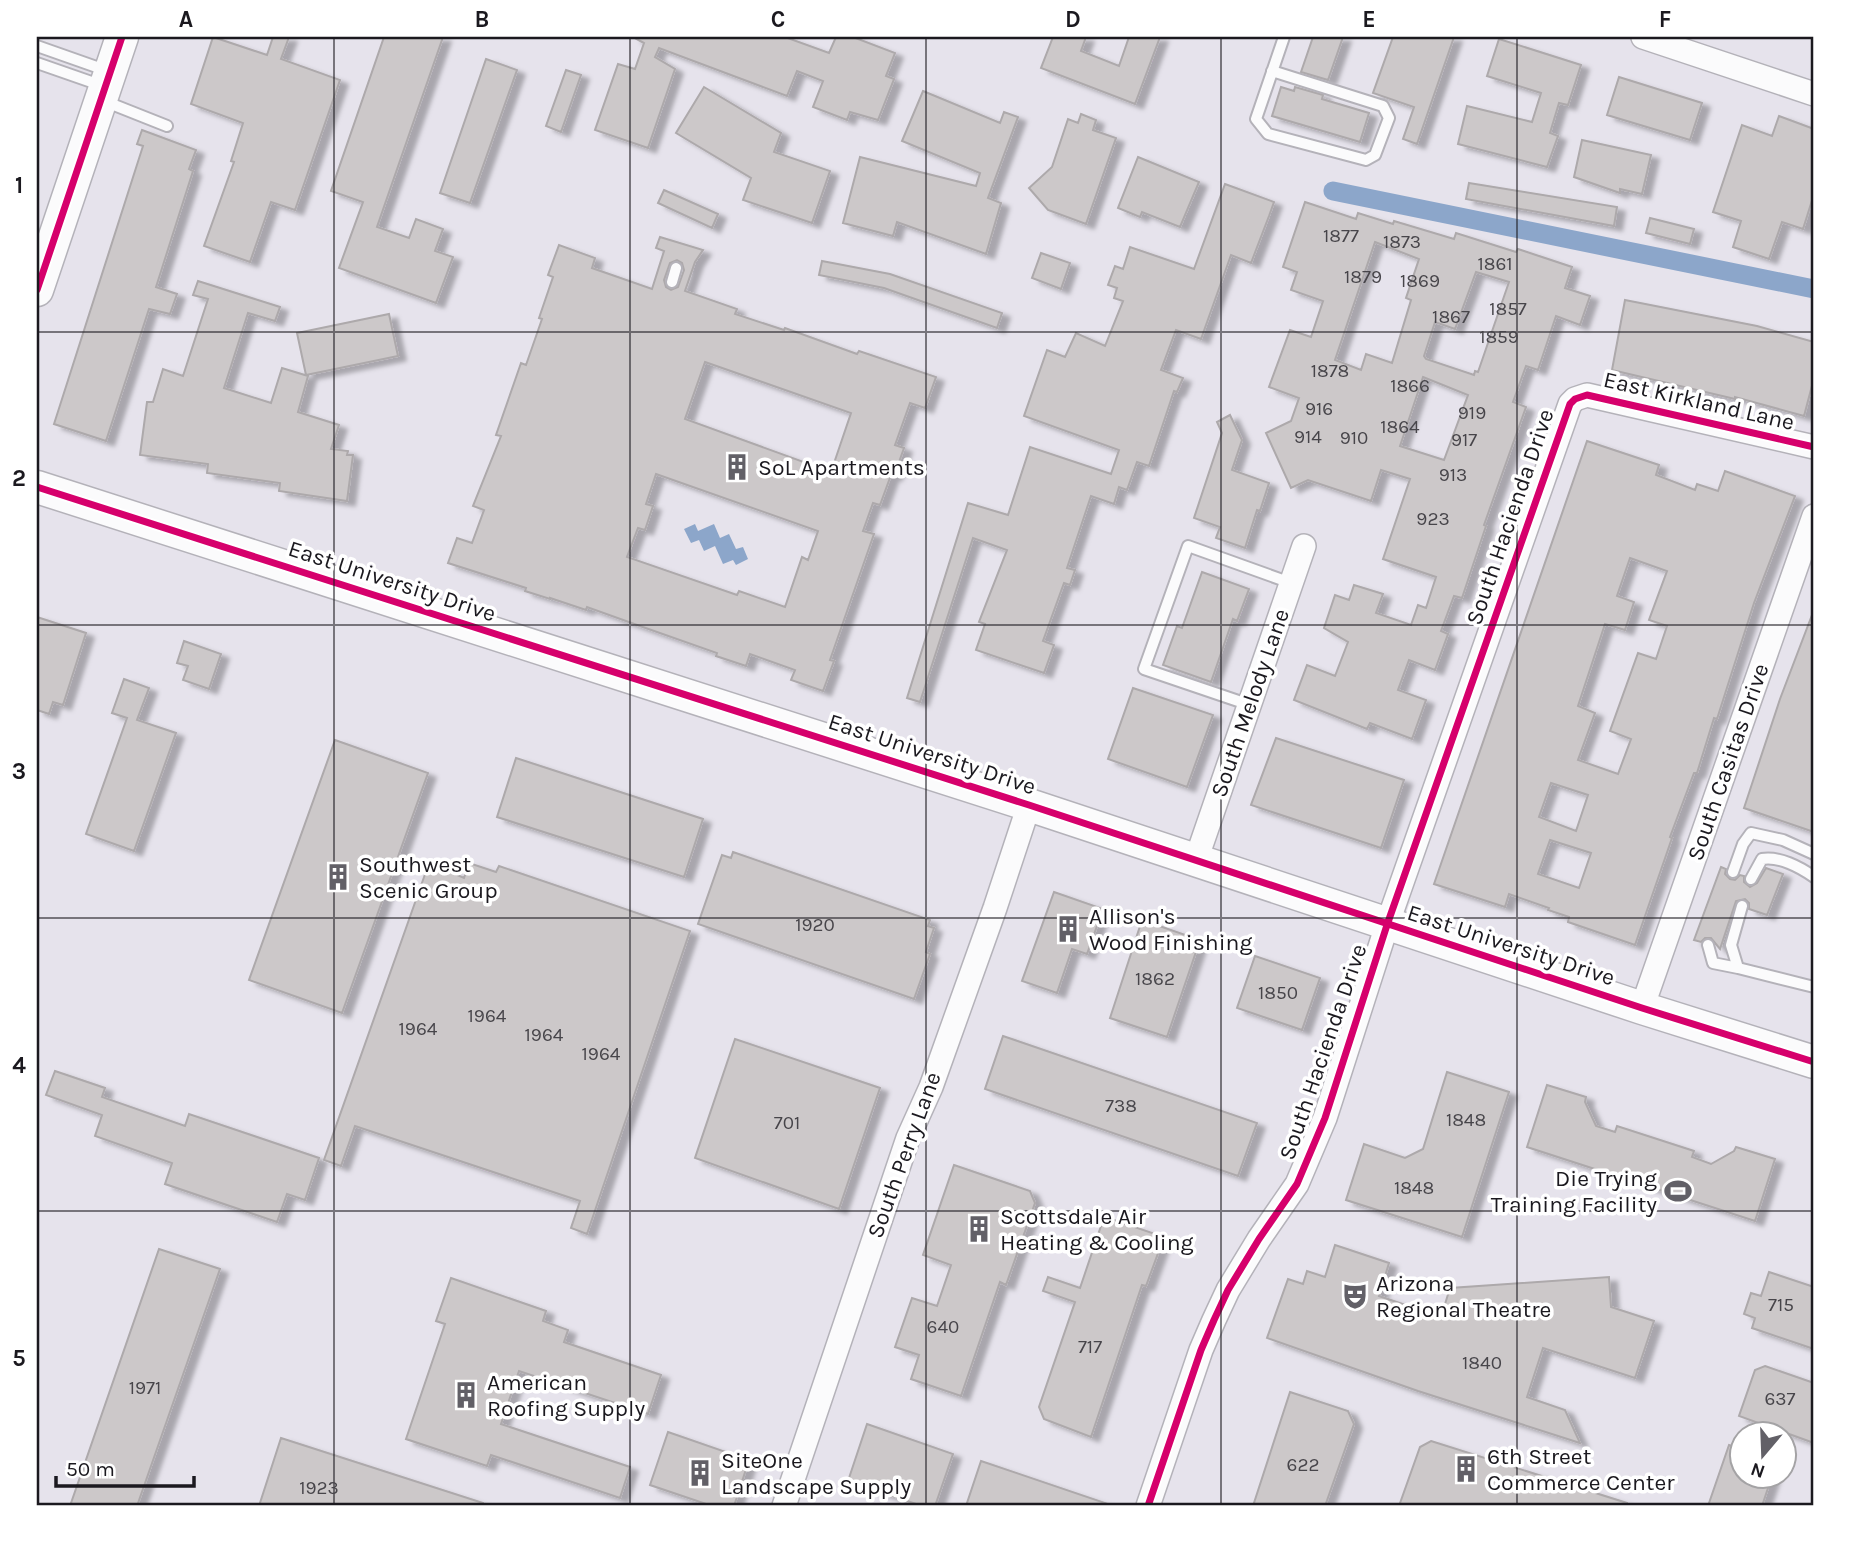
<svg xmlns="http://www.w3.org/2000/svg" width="1851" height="1543" font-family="Karla,sans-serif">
<defs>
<filter id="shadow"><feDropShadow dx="8" dy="4.5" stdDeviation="2" flood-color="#0004"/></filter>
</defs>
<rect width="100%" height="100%" fill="#e6e3ec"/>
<path fill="#8ca6ca" d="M695,524l3,7 16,-7 6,14 9,-4 7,15 7,-2 5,12 -12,6 -3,-5 -10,4 -8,-18 -11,5 -5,-11 -8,3 -7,-14z"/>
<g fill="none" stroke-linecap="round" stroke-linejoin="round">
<path stroke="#8ca6ca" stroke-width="19" d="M1333,191l481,98"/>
</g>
<path fill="#ccc8c9" stroke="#ada9ab" stroke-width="2" fill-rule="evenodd" filter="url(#shadow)" d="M213,37l54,18 6,-18h16l-8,22 59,21 -45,130 -24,-8 -21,60 -46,-16 30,-84 -3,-1 12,-38 -52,-19z
M384,37h59l-66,190 32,11 7,-19 27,10 -8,22 18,6 -17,46 -97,-35 24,-66 -32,-11z
M633,37h152l44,16 7,-16h17l42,16 -9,23 8,3 -16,41 -28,-8 -3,8 -34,-13 10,-26 -26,-10 -10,25 -128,-48 -4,9 20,12 -27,79 -53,-18 23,-66 17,5 9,-26z
M1053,37h33l-5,14 38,15 10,-29h31l-25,67 -94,-36z
M1313,37h30l-15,43 -27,-8z
M1393,37h61l-37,107 -14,-5 11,-32 -41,-14z
M1499,39l82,26 -13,40 -9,-2 -9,30 8,3 -11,31 -89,-23 9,-38 65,16 9,-29 -54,-17z
M486,59l31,11 -47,133 -30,-10z
M566,70l15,5 -20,57 -15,-6z
M1619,77l83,26 -12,37 -83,-25z
M704,87l77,46 -7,19 56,19 -18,52 -69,-23 8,-22 -75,-45z
M1281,87l13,4 1,-4 28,8 -1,4 47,14 -9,29 -88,-26z
M923,91l77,32 4,-11 14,5 -30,81 13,5 -15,51 -89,-32 -4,14 -50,-13 17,-66 116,29 4,-13 -78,-32z
M1081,114l15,6 -3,10 23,8 -30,86 -38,-14 -19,-22 23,-21 16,-48 10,4z
M1779,116l35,13v65l-11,35 -21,-7 -13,37 -36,-12 8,-26 -28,-9 29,-87 30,11z
M142,130l54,20 -7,19 4,2 -37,116 21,7 -7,20 -21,-5 -43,132 -52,-17 89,-278 -6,-2z
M1582,140l69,15 -9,39 -22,-5v4l-46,-16z
M1138,157l61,25 -19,45 -38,-15 -2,5 -22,-9z
M1469,183l148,24 -3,19 -148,-27z
M1225,184l49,18 -5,14 -18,47 -20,-8 -30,84 -25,-9 -15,40 22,8 -6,14 -3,-1 -25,75 -12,-4 -10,28 -8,-3 -5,17 -23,-8 -24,72 8,2 -5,15 -6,-2 -21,58 11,4 -10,28 -68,-23 9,-26 -6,-2 28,-72 -34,-12 -53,164 -13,-4 61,-195 40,12 22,-68 81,27 8,-24 -95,-34 23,-66 18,7 11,-24 29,13 18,-45 -9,-3 3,-10 -9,-3 7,-19 8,3 7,-22 64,22z
M664,190l54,24 -6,14 -54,-25z
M1305,202l51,17 2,-6 35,11 1,-3 60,18 2,-6 60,19 2,-3 54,18 -7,21 25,8 -10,29 -24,-9 -18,54 -12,-4 -13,36 13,5 -42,118 2,1 -24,72 -8,-2 -13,35 7,3 -13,36 -26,-10 -11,30 28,10 -14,39 -42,-16 -3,6 -73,-29 13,-35 28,11 13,-34 -24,-14 11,-33 14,5 5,-15 29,9 -7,19 35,12 7,-20 8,3 10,-31 -53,-18 27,-80 -29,-9 -10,31 -63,-21 -17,8 -25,-55 25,-12 8,-23 -30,-11 21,-57 21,7 12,-36 -32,-11 6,-18 -14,-5zM1375,242l44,17 -13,39 5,2 -19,63 -26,-9 -5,16 -26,-10zM1476,272l33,10 -31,90 -3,-1 -1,4 -48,-16 -2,-3 11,-34 20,7zM1423,377l45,18 -24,65 -44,-14z
M1650,218l44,11 -4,15 -44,-11z
M660,237l43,13 -8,12 -10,29 52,18 -2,5 49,16 1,-2 72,26 2,-3 77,26 -11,31 -15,-5 -15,42 9,3 -10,28 -3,-1 -11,30 -7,-2 -10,28 11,3 -44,126 4,1 -11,30 -32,-11 4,-10 -45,-16 -4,12 -30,-10 1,-3 -77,-27 -53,-19 -1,3 -36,-12v1l-25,-8 1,-3 -78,-25 9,-25 15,5 12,-33 -11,-4 28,-70 -5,-1 25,-72 5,2 16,-46 -3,-1 14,-41 -5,-2 11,-30 36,13 -3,10 60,21 12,-38 -8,-3zM677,260l5,3 2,7 -6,17 -7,3 -5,-3 -2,-7 6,-17zM705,362l146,51 -20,59 -146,-53zM656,474l162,57 -10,29 -6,-3 -17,50 -46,-16 -2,4 -110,-38 11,-29 7,2 8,-24 -7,-2z
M1041,253l29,10 -9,26 -29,-11z
M822,261l68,13 112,39 -5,15 -113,-40 -65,-13z
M198,281l82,26 -5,14 -27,-8 -24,75 47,15 11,-35 26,8 -10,36 41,13 -8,24 17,2 -1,4h6l-6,46 -68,-10 1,-8 -73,-10 1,-9 -68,-9 7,-53h6l10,-33 20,7 25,-77 -15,-4z
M1625,300l132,26 57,16v36l-10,38 -69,-19v2l-123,-29z
M389,314l9,42 -92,19 -9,-42z
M1230,415l12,25 -10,30 37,13 -9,28 -3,-1 -12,38 -29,-10 4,-11 -26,-9 28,-85 -5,-11z
M1587,441l72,24 -3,10 39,15 2,-6 21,7 7,-20 70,25 -41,107 -37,116 -3,-1 -17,55h-3l-24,64 2,1 -37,107 -67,-23 1,-5 -21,-7 1,-2 -40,-14 -4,13 -71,-23zM1630,558l37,13 -18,49 18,6 -11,33 -18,-6 -28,78 21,8 -13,35 -40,-14 17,-47 -17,-7 27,-82 20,6 9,-28 -17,-6zM1551,783l37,12 -12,36 -37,-14zM1550,840l41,13 -12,35 -41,-14z
M1202,572l47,17 -12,32 -4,-2 -22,63 -48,-17 14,-39 5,2z
M1812,615h2v217l-70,-24 36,-109z
M37,617l49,16 -23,72 -10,-3 -4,12 -12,-4z
M184,641l37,13 -12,35 -26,-9 5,-14 -11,-3z
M124,679l25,9 -12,32 39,13 -42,118 -48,-17 41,-116 -15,-5z
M1133,688l80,27 -26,72 -79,-28z
M1276,738l128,42 -23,68 -130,-43z
M335,740l93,33 -86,240 -93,-33z
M516,758l187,61 -19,58 -187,-60z
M733,852l197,68 -2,6 6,2 -8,24 4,2 -16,45 -216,-75 24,-69 9,3z
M429,863l35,15 5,-15 27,9 3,-6 191,65 -103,303 -16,-6 9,-27 -225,-75 -14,40 -17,-6z
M1721,867l5,2 -1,5 5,5 5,1 5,-5 4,1v6l6,5 7,-4 9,-15 17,6 -16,41 -18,-6v-6l-4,-4 -9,2 -16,48 -9,-11h-6l-4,4 -7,-2z
M1054,892l49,17 -16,45 -15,-5 -15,44 -35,-12z
M1142,920l58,20 -33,97 -57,-19z
M1255,956l65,22 -18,52 -65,-22z
M1003,1036l254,87 -19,53 -253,-87z
M735,1039l145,49 -41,121 -144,-51z
M55,1071l50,17 -3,9 83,29 4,-12 130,44 -14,42 -18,-6 -10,28 -112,-38 7,-21 -77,-27 7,-21 -56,-20z
M1447,1072l62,20 -47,145 -116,-37 18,-56 41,14 18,-9z
M1547,1085l39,12 -1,5 11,24 19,6 2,-6 77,25 -2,6 19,7 23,-13 2,-4 39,12 -20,62 -228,-74z
M954,1165l76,26 5,12 -29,82 -6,-3 -39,114 -50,-17 8,-24 -24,-8 17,-49 25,8 14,-41 -28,-10z
M1114,1220l50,17 -18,49 -4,-1 -51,152 -47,-18 -5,-12 36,-105 -32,-11 5,-14 32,11 21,-62z
M1335,1245l54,18 -10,33 62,21 9,-29 159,-11 2,30 43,14 -19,57 -92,-30 -16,49 38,13 15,33 -162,-52 -151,-53 21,-59 15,5 4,-13 18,6z
M159,1249l61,20 -83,237h-67z
M1769,1272l45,15v62l-62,-21 3,-10 -11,-4 7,-21 10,3z
M451,1278l95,33 -3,10 25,9 -4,12 97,33 -13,39 -129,-43 -18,53 129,43 -10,31 -129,-43 -4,11 -81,-27 39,-115 -9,-3z
M1765,1366l49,17v60l-75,-27 16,-46z
M1290,1392l58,19 6,13 -29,82h-72z
M867,1424l86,30 -18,52h-13l-74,-25z
M668,1432l81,28 -15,46h-22l-62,-21z
M281,1438l202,65v3h-224z
M1431,1441l196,62 -1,3h-227l21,-59z
M1729,1445l13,5v26h30l-10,30h-54z
M981,1461l127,43 -1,2h-141z"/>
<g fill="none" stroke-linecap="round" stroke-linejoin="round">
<defs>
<path id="lane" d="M37,46l71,25
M37,63l66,23
M1272,71l111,35 6,12 -14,37 -9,5 -98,-26 -12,-15 28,-82
M104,101l63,25
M672,282l4,-14
M1250,705l-106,-36 44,-123 103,37
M1733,872l10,-28 8,-11 32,7 31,14
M1751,879l11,-20c17,-3 38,8 52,18
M1742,906l-11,39 7,23 76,19
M1708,945l5,18 25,5"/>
<path id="street" d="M1643,37l171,57
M1196,860l108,-314
M1642,1008l172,-492
M784,1506l124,-368 23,-51 64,-179 34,-103
M1148,1506l53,-156 13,-30 14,-30 31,-51 38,-55 28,-66 62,-193 183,-521 5,-5 12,-4 227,52"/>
<path id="secondary" d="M37,290l85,-253
M37,487l992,318 613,203 172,54"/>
</defs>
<use href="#lane" stroke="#b4b2b9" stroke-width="14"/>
<use href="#street" stroke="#b4b2b9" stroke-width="26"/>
<use href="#secondary" stroke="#b4b2b9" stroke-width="35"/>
<use href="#lane" stroke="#fbfbfc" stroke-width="10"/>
<use href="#street" stroke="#fbfbfc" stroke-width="23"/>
<use href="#secondary" stroke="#fbfbfc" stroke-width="32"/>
<defs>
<path id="cycleway" d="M37,290l85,-253
M37,487l992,318 613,203 172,54
M1148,1506l53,-156 13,-30 14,-30 31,-51 38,-55 28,-66 62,-193 183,-521 5,-5 12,-4 227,52"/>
</defs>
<use href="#cycleway" stroke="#fff" stroke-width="11"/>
<use href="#cycleway" stroke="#d6006c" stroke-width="7"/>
</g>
<path fill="none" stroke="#1b191f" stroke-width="2" stroke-opacity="0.55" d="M334,37v1469M630,37v1469M926,37v1469M1221,37v1469M1517,37v1469M37,332h1777M37,625h1777M37,918h1777M37,1211h1777"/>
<defs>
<symbol id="building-bare" viewBox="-9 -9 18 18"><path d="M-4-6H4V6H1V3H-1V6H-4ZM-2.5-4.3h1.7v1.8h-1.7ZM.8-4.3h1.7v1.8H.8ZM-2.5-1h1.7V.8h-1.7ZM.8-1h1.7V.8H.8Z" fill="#626067" stroke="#fff" stroke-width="2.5" paint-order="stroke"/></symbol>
<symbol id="stadium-bare" viewBox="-9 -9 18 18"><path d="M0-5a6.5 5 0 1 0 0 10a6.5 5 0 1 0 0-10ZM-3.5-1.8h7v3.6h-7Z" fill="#626067" stroke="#fff" stroke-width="2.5" paint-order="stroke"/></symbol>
<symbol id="theatre-bare" viewBox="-9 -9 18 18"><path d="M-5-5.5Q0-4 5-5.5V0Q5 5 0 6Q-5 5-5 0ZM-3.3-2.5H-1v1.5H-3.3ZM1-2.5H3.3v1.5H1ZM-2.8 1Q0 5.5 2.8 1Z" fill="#626067" stroke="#fff" stroke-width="2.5" paint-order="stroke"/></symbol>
</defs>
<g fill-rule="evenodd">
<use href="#building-bare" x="718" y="448" width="38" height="38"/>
<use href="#building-bare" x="319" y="858" width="38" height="38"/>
<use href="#building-bare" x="1049" y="910" width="38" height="38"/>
<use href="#stadium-bare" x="1659" y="1172" width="38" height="38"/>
<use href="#building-bare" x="960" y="1210" width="38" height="38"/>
<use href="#theatre-bare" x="1336" y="1277" width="38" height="38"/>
<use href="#building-bare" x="447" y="1376" width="38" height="38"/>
<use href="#building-bare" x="1447" y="1450" width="38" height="38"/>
<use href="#building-bare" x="681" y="1454" width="38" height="38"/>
</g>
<g text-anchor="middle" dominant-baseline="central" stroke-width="7" stroke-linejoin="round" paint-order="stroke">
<g font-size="19" fill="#47454a">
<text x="1341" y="236">1877</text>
<text x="1402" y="242">1873</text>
<text x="1495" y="264">1861</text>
<text x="1363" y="277">1879</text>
<text x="1420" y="281">1869</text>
<text x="1508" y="309">1857</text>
<text x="1451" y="317">1867</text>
<text x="1499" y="337">1859</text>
<text x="1330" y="371">1878</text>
<text x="1410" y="386">1866</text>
<text x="1319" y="409">916</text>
<text x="1472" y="413">919</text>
<text x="1400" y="427">1864</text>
<text x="1308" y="437">914</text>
<text x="1354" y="438">910</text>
<text x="1464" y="440">917</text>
<text x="1453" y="475">913</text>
<text x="1433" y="519">923</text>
<text x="815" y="925">1920</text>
<text x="1155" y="979">1862</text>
<text x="1278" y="993">1850</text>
<text x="487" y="1016">1964</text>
<text x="418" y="1029">1964</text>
<text x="544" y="1035">1964</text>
<text x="601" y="1054">1964</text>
<text x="1121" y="1106">738</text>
<text x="1466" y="1120">1848</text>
<text x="787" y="1123">701</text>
<text x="1414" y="1188">1848</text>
<text x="1781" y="1305">715</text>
<text x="943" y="1327">640</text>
<text x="1090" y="1347">717</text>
<text x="1482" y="1363">1840</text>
<text x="145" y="1388">1971</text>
<text x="1780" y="1399">637</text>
<text x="1303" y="1465">622</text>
<text x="319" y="1488">1923</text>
</g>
<g font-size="23" fill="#1b191f" stroke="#fff">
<text transform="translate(1699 401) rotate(13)">East Kirkland Lane</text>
<text transform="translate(1510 517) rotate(-71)">South Hacienda Drive</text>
<text transform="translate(392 581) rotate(18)">East University Drive</text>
<text transform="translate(1250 703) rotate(-71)">South Melody Lane</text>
<text transform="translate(932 754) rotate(18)">East University Drive</text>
<text transform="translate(1728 762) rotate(-71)">South Casitas Drive</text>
<text transform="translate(1511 945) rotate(18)">East University Drive</text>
<text transform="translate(1323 1052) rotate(-71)">South Hacienda Drive</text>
<text transform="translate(904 1155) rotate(-70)">South Perry Lane</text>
</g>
<g font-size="23" fill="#1b191f" stroke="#fff" text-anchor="start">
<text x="758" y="467">SoL Apartments</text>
<text x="359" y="864">Southwest<tspan x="359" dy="26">Scenic Group</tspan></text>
<text x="1089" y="916">Allison's<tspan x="1089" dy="26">Wood Finishing</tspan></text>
<text x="1657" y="1178" text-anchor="end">Die Trying<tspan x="1657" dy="26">Training Facility</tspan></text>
<text x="1000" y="1216">Scottsdale Air<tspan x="1000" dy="26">Heating &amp; Cooling</tspan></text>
<text x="1376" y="1283">Arizona<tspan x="1376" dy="26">Regional Theatre</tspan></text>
<text x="487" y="1382">American<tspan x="487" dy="26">Roofing Supply</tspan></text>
<text x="1487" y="1456">6th Street<tspan x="1487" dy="26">Commerce Center</tspan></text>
<text x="721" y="1460">SiteOne<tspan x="721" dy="26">Landscape Supply</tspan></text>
</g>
</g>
<rect width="1851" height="1543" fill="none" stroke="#ffffff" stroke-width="77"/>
<g transform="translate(1763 1455) rotate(199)"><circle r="33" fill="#ffffff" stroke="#a4a3a5" stroke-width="2"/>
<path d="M0-5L12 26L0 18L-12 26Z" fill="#626067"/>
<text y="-10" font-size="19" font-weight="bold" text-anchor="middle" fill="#1b191f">N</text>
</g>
<path d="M56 1476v10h138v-10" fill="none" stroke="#1b191f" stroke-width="3.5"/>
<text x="66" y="1476" font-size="21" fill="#1b191f" stroke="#ffffff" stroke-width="5" paint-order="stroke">50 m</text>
<rect x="38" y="38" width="1774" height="1466" fill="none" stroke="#1b191f" stroke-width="2.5"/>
<g font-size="23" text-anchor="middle" font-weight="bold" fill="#1b191f">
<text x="186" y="27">A</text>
<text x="482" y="27">B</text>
<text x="778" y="27">C</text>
<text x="1073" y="27">D</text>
<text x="1369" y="27">E</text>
<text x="1665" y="27">F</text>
<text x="19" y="193">1</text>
<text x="19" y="486">2</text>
<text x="19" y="779">3</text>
<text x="19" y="1073">4</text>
<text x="19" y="1366">5</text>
</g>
</svg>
